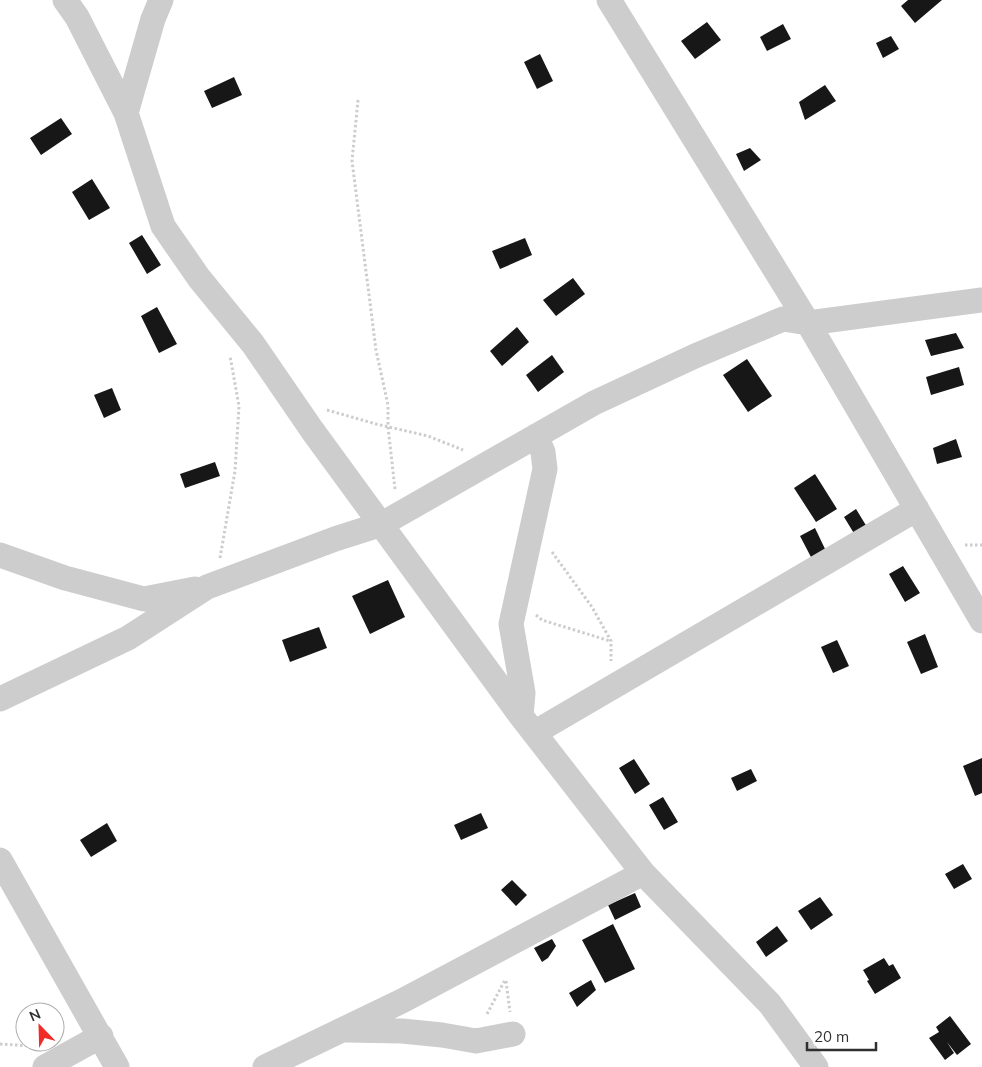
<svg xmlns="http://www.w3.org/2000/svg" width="982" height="1067" font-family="Mulish,sans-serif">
<rect width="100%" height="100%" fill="#fff"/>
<path fill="#171717" d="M908,0h34l-27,23 -14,-17z
M707,22l14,18 -26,19 -14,-18z
M783,24l8,15 -24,12 -7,-14z
M891,36l8,13 -16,9 -7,-15z
M540,54l13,27 -16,8 -13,-27z
M234,77l8,18 -30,13 -8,-17z
M825,85l11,16 -31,19 -6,-18z
M61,118l11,16 -31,21 -11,-17z
M750,148l11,12 -17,11 -8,-17z
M92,179l18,29 -21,12 -17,-28z
M142,235l19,30 -14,9 -18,-31z
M525,238l7,17 -32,14 -8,-18z
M573,278l12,16 -29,22 -13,-16z
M157,307l20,37 -18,9 -18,-37z
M517,327l12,15 -27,24 -12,-15z
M956,333l8,15 -33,8 -6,-16z
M552,355l12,17 -26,20 -12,-17z
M747,359l25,37 -24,16 -25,-37z
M959,367l5,18 -33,10 -5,-18z
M112,388l9,22 -17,8 -10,-23z
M956,439l6,18 -25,7 -4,-16z
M215,462l5,14 -35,12 -5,-14z
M815,474l22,35 -21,13 -22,-34z
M856,509l11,18 -12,8 -11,-18z
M815,528l11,23 -14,8 -12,-23z
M903,566l17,27 -15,9 -16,-28z
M388,580l17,37 -35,17 -18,-38z
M319,627l8,21 -37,14 -8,-22z
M925,634l13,33 -17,7 -14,-32z
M837,640l12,26 -16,7 -12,-26z
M982,758v35l-7,3 -12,-30z
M634,759l16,25 -15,10 -16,-26z
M751,769l6,12 -20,10 -6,-13z
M663,797l15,25 -14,8 -15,-25z
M481,813l7,15 -27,12 -7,-15z
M107,823l10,18 -26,16 -11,-17z
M963,864l9,15 -18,10 -9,-15z
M512,880l15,15 -11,11 -15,-16z
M635,893l6,14 -26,13 -7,-15z
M820,897l13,18 -22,15 -13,-19z
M613,924l22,45 -30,14 -23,-43z
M777,926l11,15 -22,16 -10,-15z
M552,939l4,7 -8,12 -6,4 -8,-14z
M884,958l5,8 4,-2 8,14 -26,16 -8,-13 2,-1 -6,-10z
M591,980l5,10 -19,17 -8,-14z
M950,1016l21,28 -14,11 -10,-13 7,11 -9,7 -16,-22 10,-6 -3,-5z"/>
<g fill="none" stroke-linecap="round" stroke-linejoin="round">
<path stroke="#cdcdcd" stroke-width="3" stroke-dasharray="2.5 2.5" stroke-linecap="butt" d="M358,100l-6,61 24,189 12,55v22l7,62
M327,410l49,14 52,12 35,14
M965,545h17
M552,552l40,55 19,34v20
M220,558l15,-87 4,-65 -9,-50
M536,615l6,5 68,21
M506,981l4,31
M487,1014l18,-34
M0,1044l32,2"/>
<path stroke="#cdcdcd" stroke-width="25" d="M65,0l12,17 49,96 37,113 36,52 54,66 59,86 209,286 122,157 127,131 46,63
M609,0l199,323 174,298
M126,113l27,-94 8,-19
M0,555l65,23 79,21 51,-10
M0,699l128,-61 79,-51 128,-48 47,-15 212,-121 101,-47 88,-37 25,4 174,-23
M521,716l2,-23 -12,-69 34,-155 -2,-17 -7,-16
M534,733l383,-224
M0,860l117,207
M347,1030l55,1 40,4 34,6 37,-7
M45,1067l56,-31
M265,1067l137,-66 241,-128"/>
</g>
<g transform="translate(40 1027) rotate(337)"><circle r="24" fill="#ffffff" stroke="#acacac"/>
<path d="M0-4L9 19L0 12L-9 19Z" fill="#f12c28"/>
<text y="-8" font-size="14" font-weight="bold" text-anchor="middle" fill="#303030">N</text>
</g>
<path d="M807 1042v8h69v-8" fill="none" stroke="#303030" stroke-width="2.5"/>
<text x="814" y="1042" font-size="15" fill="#303030" stroke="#ffffff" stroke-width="4" paint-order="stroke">20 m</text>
</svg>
